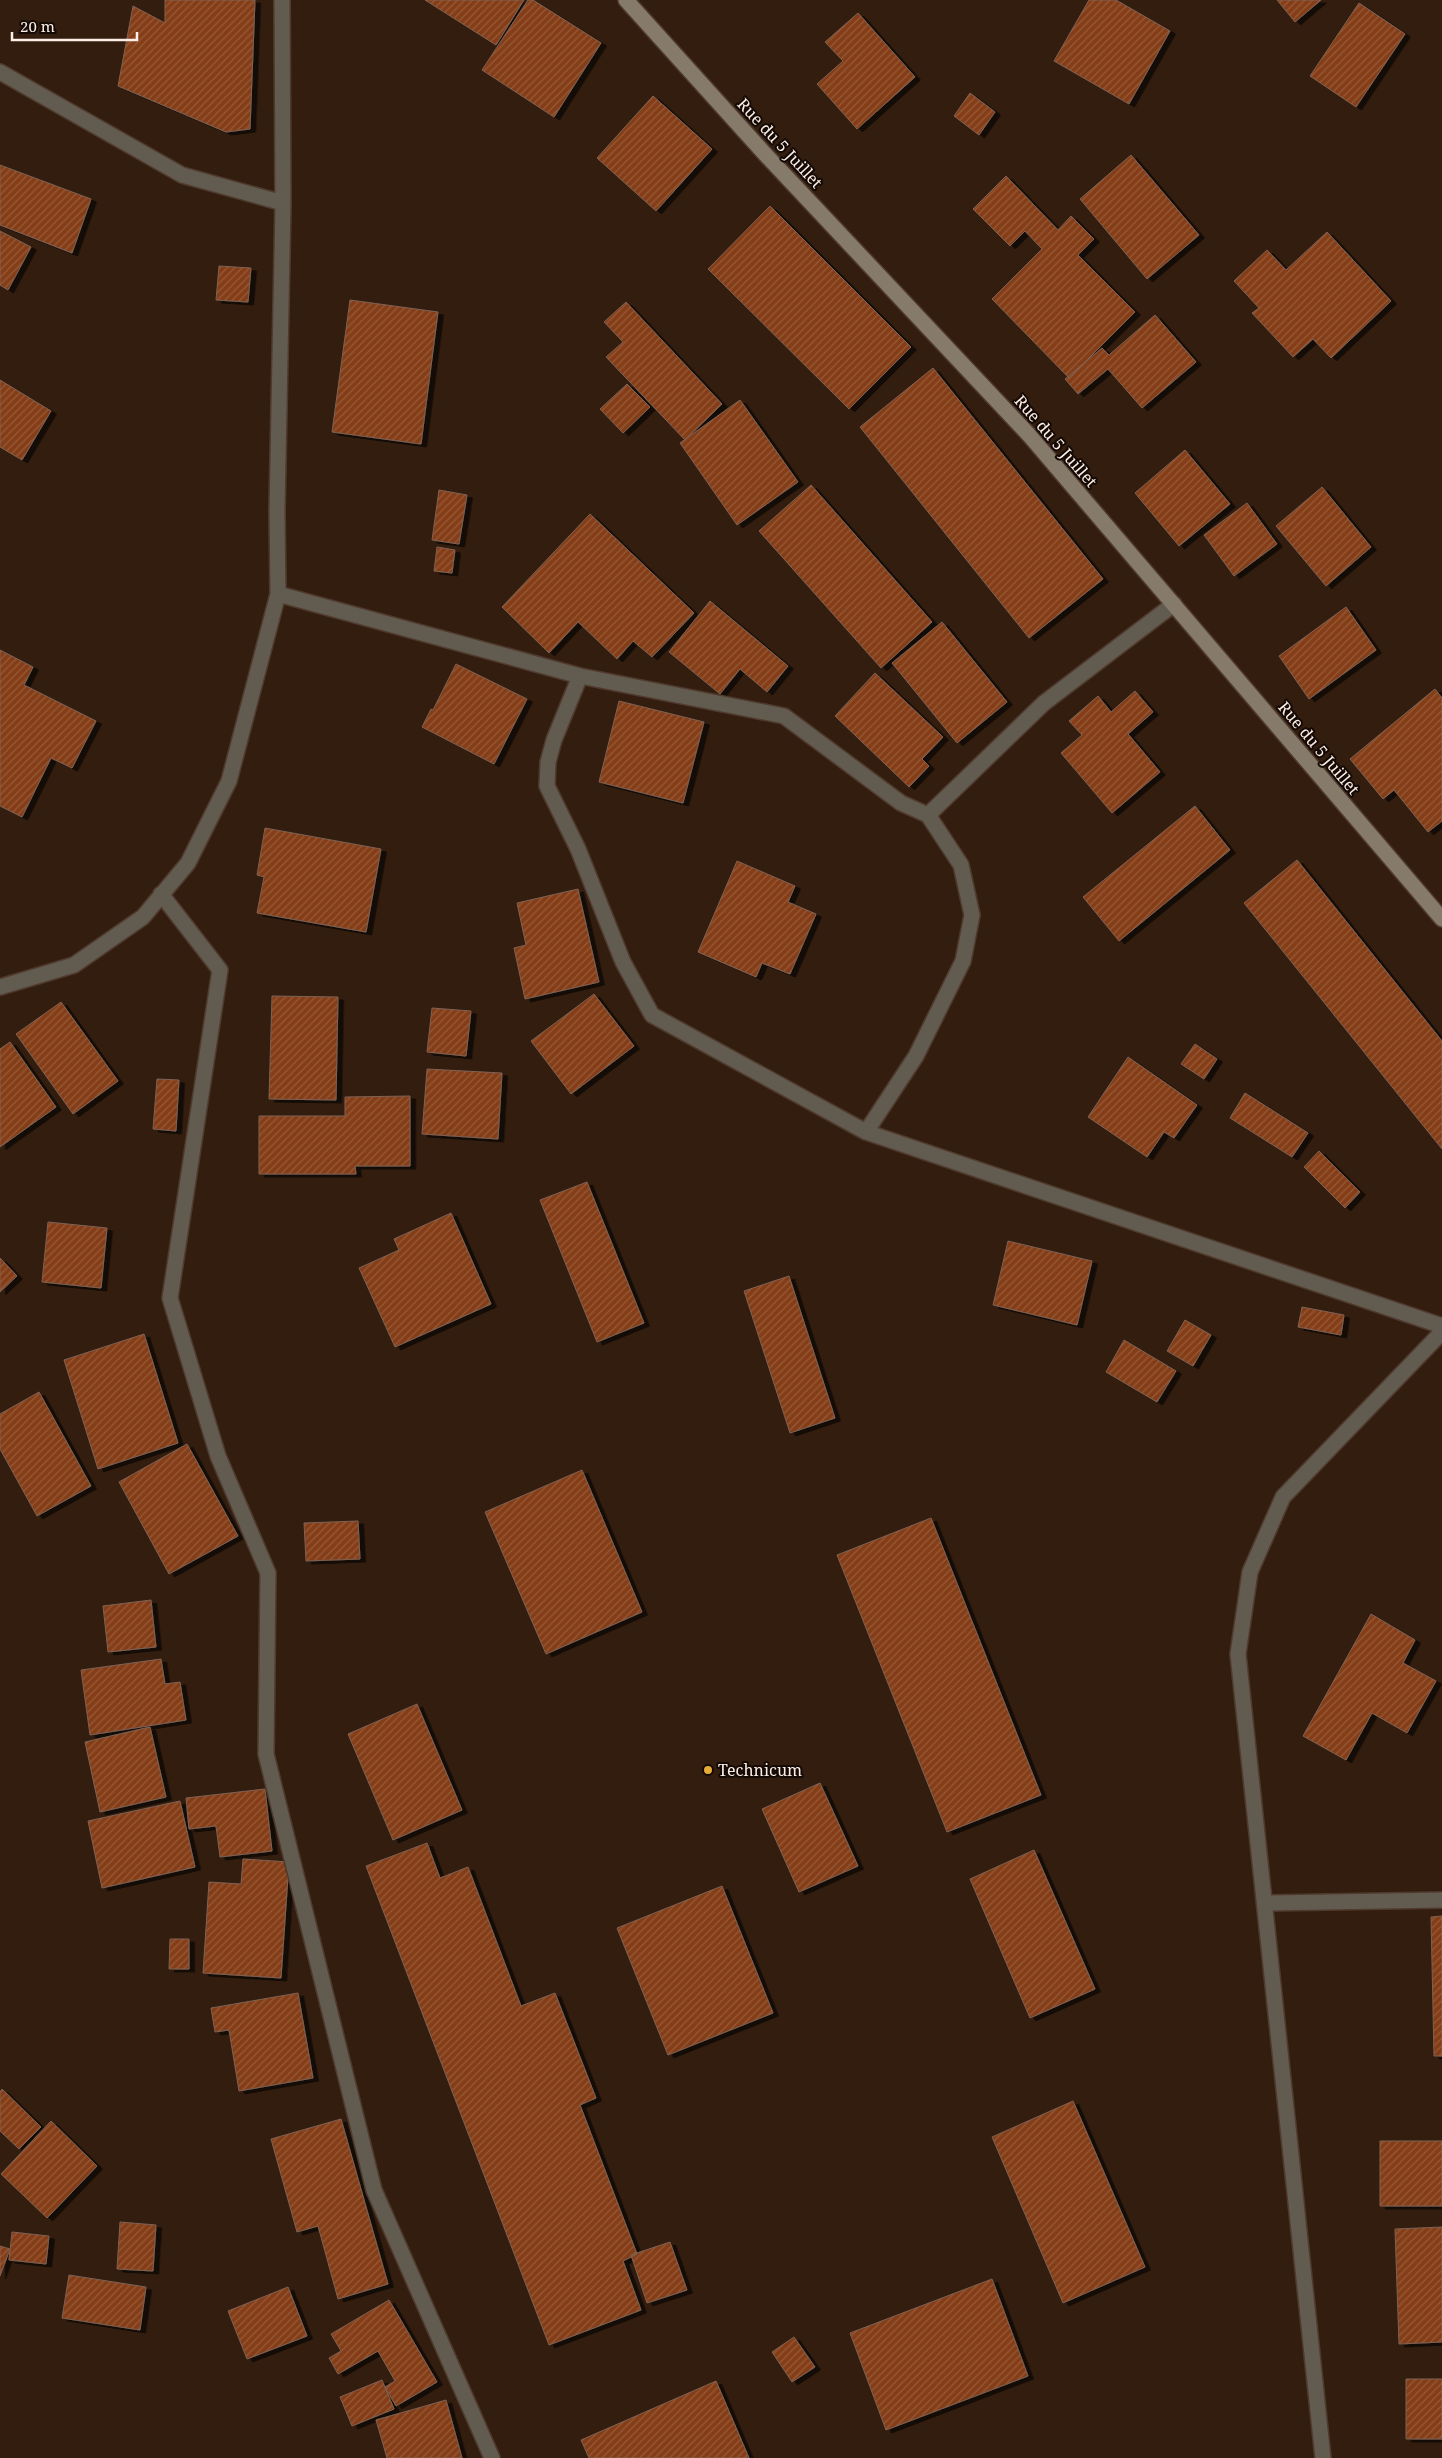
<svg xmlns="http://www.w3.org/2000/svg" width="1442" height="2458" font-family="'Noto Serif',serif">
<defs>
<pattern id="building-hatch" width="6" height="6" patternUnits="userSpaceOnUse" patternTransform="scale(1.25)"><rect width="6" height="6" fill="#843e18"/><path d="M-1 1l2-2M0 6l6-6M5 7l2-2" fill="none" stroke="#965a39"/></pattern>
<filter id="shadow"><feDropShadow dx="5.5" dy="3" stdDeviation="0" flood-color="#0009"/></filter>
</defs>
<rect width="100%" height="100%" fill="#331d0f"/>
<path fill="url(#building-hatch)" stroke="#7e6255" filter="url(#shadow)" d="M165,0h90l-5,129 -24,3 -108,-46 15,-80 32,17z
M425,0h99l-28,45z
M528,0h5l68,43 -47,74 -72,-47z
M1089,0h27l54,31 -41,73 -75,-43z
M1277,0h44l-26,22z
M1359,3l46,31 -49,73 -46,-31z
M858,13l57,64 -58,52 -40,-45 26,-23 -18,-19z
M970,93l25,19 -16,23 -25,-19z
M653,96l59,53 -56,62 -59,-53z
M1131,155l68,80 -52,44 -67,-80z
M0,165l91,34 -19,54 -72,-28z
M1006,176l52,54 13,-14 23,23 -16,16 57,57 -66,66 -77,-79 50,-50 -17,-18 -15,15 -37,-37z
M770,206l141,141 -62,62 -141,-140z
M0,231l31,16 -23,43 -8,-5z
M1327,232l64,69 -60,57 -18,-19 -20,18 -41,-44 7,-5 -25,-27 33,-31 19,20z
M219,266l32,2 -3,34 -32,-2z
M350,300l88,12 -17,132 -89,-12z
M626,302l96,102 -37,36 -79,-83 17,-15 -19,-20z
M1155,315l41,47 -54,46 -34,-39 -30,25 -13,-15 37,-31 7,7z
M933,368l170,211 -74,59 -169,-211z
M0,380l51,31 -29,49 -22,-13z
M627,384l23,23 -27,26 -23,-24z
M740,400l58,82 -61,43 -57,-82z
M1185,450l45,54 -51,42 -44,-53z
M811,485l121,137 -51,46 -122,-137z
M1322,487l49,60 -45,39 -50,-60z
M439,490l28,5 -8,49 -27,-4z
M1247,503l30,41 -43,32 -30,-41z
M590,514l104,99 -42,44 -19,-16 -16,18 -39,-37 -29,31 -47,-46z
M437,547l18,3 -3,23 -18,-2z
M710,601l78,65 -21,26 -27,-23 -20,25 -51,-42z
M1346,607l30,43 -67,49 -30,-43z
M942,622l65,80 -50,41 -65,-80z
M0,650l33,17 -9,18 72,36 -24,47 -21,-10 -29,59 -22,-11z
M456,664l71,35 -33,65 -72,-37 9,-18 2,1z
M875,673l68,64 -21,22 7,7 -20,21 -74,-71z
M1435,689l7,9v123l-14,11 -34,-42 -11,9 -33,-40z
M1135,691l18,21 -25,22 32,38 -48,41 -51,-60 21,-18 -13,-14 29,-25 13,16z
M619,701l85,21 -21,81 -84,-21z
M1195,806l35,44 -111,91 -36,-44z
M265,828l116,21 -15,83 -109,-19 7,-36 -7,-2z
M1297,860l145,181v108l-198,-246z
M737,861l58,25 -7,16 28,12 -26,60 -28,-11 -6,14 -58,-25z
M578,889l21,93 -74,17 -11,-51 12,-3 -9,-42z
M594,994l40,52 -63,48 -40,-53z
M272,996l66,1 -2,103 -67,-1z
M61,1002l57,79 -45,33 -57,-80z
M432,1008l39,3 -5,45 -39,-4z
M10,1042l46,65 -56,40v-98z
M1195,1044l22,15 -13,20 -23,-15z
M1128,1057l69,48 -23,33 -10,-6 -17,25 -59,-40z
M427,1069l75,4 -4,66 -76,-5z
M157,1079l22,1 -3,51 -23,-2z
M1245,1093l63,40 -16,24 -62,-39z
M410,1096v70h-55l1,8h-97v-58h86v-19z
M1319,1151l41,41 -15,16 -41,-41z
M587,1182l57,141 -47,19 -57,-142z
M451,1213l40,91 -96,43 -36,-79 40,-18 -5,-11z
M48,1222l59,6 -6,60 -59,-6z
M1008,1241l84,20 -15,64 -84,-20z
M0,1258l17,18 -17,16z
M789,1276l46,142 -45,15 -46,-142z
M1302,1307l42,8 -3,20 -43,-8z
M1185,1320l26,15 -18,31 -26,-15z
M144,1334l34,109 -80,26 -34,-109z
M1124,1340l52,31 -19,31 -51,-30z
M39,1392l52,94 -54,30 -37,-67v-35z
M187,1444l51,92 -69,38 -50,-92z
M582,1470l60,142 -96,42 -61,-142z
M931,1518l110,277 -94,37 -110,-277z
M358,1521l2,38 -54,2 -2,-38z
M151,1600l5,47 -48,5 -5,-46z
M1371,1614l44,26 -12,23 33,18 -29,52 -35,-20 -26,47 -43,-24z
M161,1659l4,25 15,-2 6,38 -96,15 -9,-65z
M417,1704l45,106 -69,30 -45,-106z
M150,1727l16,70 -66,15 -15,-70z
M820,1783l38,83 -59,26 -37,-83z
M265,1789l7,62 -52,6 -4,-31 -27,3 -3,-31z
M180,1801l15,66 -93,21 -14,-67z
M427,1843l13,35 28,-11 53,139 34,-13 41,105 -16,7 57,149 -14,7 18,49 -92,35 -183,-479z
M1034,1850l61,139 -65,29 -60,-139z
M243,1859l46,3 -8,116 -78,-5 6,-91 32,2z
M722,1886l51,127 -105,42 -51,-127z
M1442,1916v140h-8l-3,-139z
M170,1939h19v30h-20z
M298,1993l15,85 -74,13 -10,-61 -14,2 -4,-24z
M2,2089l39,38 -22,22 -19,-18v-39z
M1073,2101l72,166 -82,36 -71,-166z
M341,2119l47,165 -50,15 -20,-73 -21,6 -26,-93z
M51,2121l46,45 -50,52 -46,-44z
M1380,2141h62v65h-62z
M120,2222l36,3 -3,46 -36,-2z
M1442,2227v115l-43,2 -4,-115z
M12,2232l37,4 -3,28 -37,-4z
M670,2242l17,48 -40,13 -16,-48z
M0,2246l10,3 -10,27z
M69,2275l77,12 -6,43 -78,-12z
M992,2279l36,97 -142,54 -36,-97z
M288,2287l19,49 -60,23 -19,-48z
M389,2300l48,82 -41,24 -11,-19 10,-6 -17,-30 -40,23 -9,-16 12,-7 -10,-17z
M794,2337l21,30 -23,15 -20,-30z
M1406,2379h36v60h-36z
M382,2380l12,29 -42,17 -12,-29z
M716,2381l33,77h-160l-8,-18z
M446,2400l16,58h-75l-11,-38z"/>
<g fill="none" stroke-linecap="round" stroke-linejoin="round">
<defs>
<path id="street" d="M0,72l182,103 101,28
M278,594l302,82 204,40 117,87 27,12 33,50 11,50 -9,46 -47,95 -50,76
M580,676l-26,64 -6,22 -1,24 31,63 45,113 29,53 214,117 576,194
M928,815l116,-112 130,-99
M161,894l59,76 -50,328 48,158 50,117 -2,181 108,436 118,268
M0,987l74,-22 69,-48 45,-54 41,-82 49,-187 -1,-83 6,-308 -1,-203
M1265,1903l177,-3
M1323,2458l-85,-804 12,-82 33,-75 159,-165"/>
<path id="secondary" d="M626,0l138,153 265,282 413,484"/>
</defs>
<use href="#street" stroke="#4f3a2d" stroke-width="18"/>
<use href="#secondary" stroke="#4f3a2d" stroke-width="18"/>
<use href="#street" stroke="#625b50" stroke-width="15"/>
<use href="#secondary" stroke="#867a6a" stroke-width="15"/>
</g>
<circle fill="#e8ab37" stroke="#140a05" stroke-width="2" cx="708" cy="1770" r="5"/>
<g text-anchor="middle" dominant-baseline="central" stroke-width="4" stroke-linejoin="round" paint-order="stroke">
<g font-size="16" fill="#feeee5" stroke="#140a05">
<text transform="translate(780 143) rotate(47)">Rue du 5 Juillet</text>
<text transform="translate(1056 441) rotate(49)">Rue du 5 Juillet</text>
<text transform="translate(1319 748) rotate(50)">Rue du 5 Juillet</text>
</g>
<g font-size="16" fill="#feeee5" stroke="#140a05" text-anchor="start">
<text x="718" y="1770">Technicum</text>
</g>
</g>
<path d="M12 32v8h125v-8" fill="none" stroke="#feeee5" stroke-width="2.5"/>
<text x="20" y="32" font-size="15" fill="#feeee5" stroke="#140a05" stroke-width="4" paint-order="stroke">20 m</text>
</svg>
